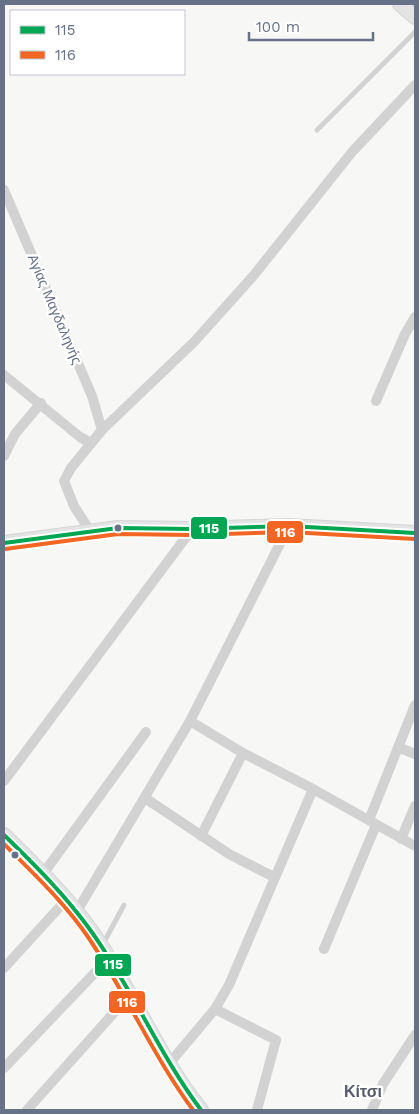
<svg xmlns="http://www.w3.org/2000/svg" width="419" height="1114" font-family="'Work Sans',sans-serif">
<rect width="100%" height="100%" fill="#f7f7f6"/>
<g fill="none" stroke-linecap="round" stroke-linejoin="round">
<defs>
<path id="secondary" d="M400,4l15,13
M4,543l114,-15 74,1 97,-3 126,7
M4,835c35,35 72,70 98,112 34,54 59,113 99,163"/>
</defs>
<use href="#secondary" stroke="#d4d5d6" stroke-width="16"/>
<path stroke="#d2d2d3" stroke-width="5" d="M317,130l98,-98
M103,944l21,-39"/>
<path stroke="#d2d2d3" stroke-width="10" d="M4,190l88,206 10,34
M4,375l76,62 11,6
M376,401l29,-67 10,-17
M4,456l11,-22 26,-31
M90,531l-16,-25 -10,-25 7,-13 31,-38 92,-88 60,-67 98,-123 63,-67
M190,721l53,32 70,36 102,57
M400,748l15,6
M4,781l188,-252
M145,798l84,56 45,23
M369,820l46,-115
M201,836l42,-83
M401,839l14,-33
M43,874l103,-142
M77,911l113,-190 99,-195
M324,949l52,-124
M4,968l62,-68
M215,1009l61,31 -19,70
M168,1065l47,-56 14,-24 84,-196
M4,1068l104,-109
M27,1110l101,-113
M372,1110l11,-26 32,-49"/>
<use href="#secondary" stroke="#e3e3e4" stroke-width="14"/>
<defs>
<path id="bus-1" d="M4,543l114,-15 74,1 97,-3 126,7
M4,835c31,30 62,61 87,96 41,57 68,123 110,179"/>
<path id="bus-2" d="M5,549l113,-15 74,1 97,-3 126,7
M4,844c29,29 60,58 84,93 38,56 65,119 105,173"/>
</defs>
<use href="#bus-1" stroke="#fff" stroke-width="8"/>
<use href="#bus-2" stroke="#fff" stroke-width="8"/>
<use href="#bus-1" stroke="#00a651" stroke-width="4"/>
<use href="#bus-2" stroke="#f26522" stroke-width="4"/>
</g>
<g fill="#677187" stroke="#fff" stroke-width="2">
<circle cx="118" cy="528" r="4.5"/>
<circle cx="15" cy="855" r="4.5"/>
</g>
<g text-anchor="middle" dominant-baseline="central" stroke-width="5" stroke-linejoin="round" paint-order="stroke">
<g font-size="14" fill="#677187" stroke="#fff">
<text transform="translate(55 309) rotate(67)">Αγίας Μαγδαληνής</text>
</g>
<g font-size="16" font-weight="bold" fill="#555c6b" stroke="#fff">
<text x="363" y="1091">Κίτσι</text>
</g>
</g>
<g stroke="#fff" stroke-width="2">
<rect x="190" y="516" width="38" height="24" rx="5" fill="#00a651"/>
<rect x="266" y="520" width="38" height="24" rx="5" fill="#f26522"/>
<rect x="94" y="953" width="38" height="24" rx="5" fill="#00a651"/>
<rect x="108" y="990" width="38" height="24" rx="5" fill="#f26522"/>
</g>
<g font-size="14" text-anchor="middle" font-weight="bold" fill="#fff">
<text x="209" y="533">115</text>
<text x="285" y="537">116</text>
<text x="113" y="969">115</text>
<text x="127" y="1007">116</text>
</g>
<rect width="419" height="1114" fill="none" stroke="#677187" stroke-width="10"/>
<rect x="10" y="10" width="175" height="65" fill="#ffffff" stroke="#c2c6cf"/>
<rect x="20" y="26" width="25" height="8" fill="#00a651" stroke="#c2c6cf"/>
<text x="55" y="35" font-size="15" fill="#677187">115</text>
<rect x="20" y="51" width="25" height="8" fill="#f26522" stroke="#c2c6cf"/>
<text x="55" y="60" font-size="15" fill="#677187">116</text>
<path d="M249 32v8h124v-8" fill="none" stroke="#677187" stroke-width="2.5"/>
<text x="256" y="32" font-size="15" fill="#677187" stroke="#ffffff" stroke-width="4" paint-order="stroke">100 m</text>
</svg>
